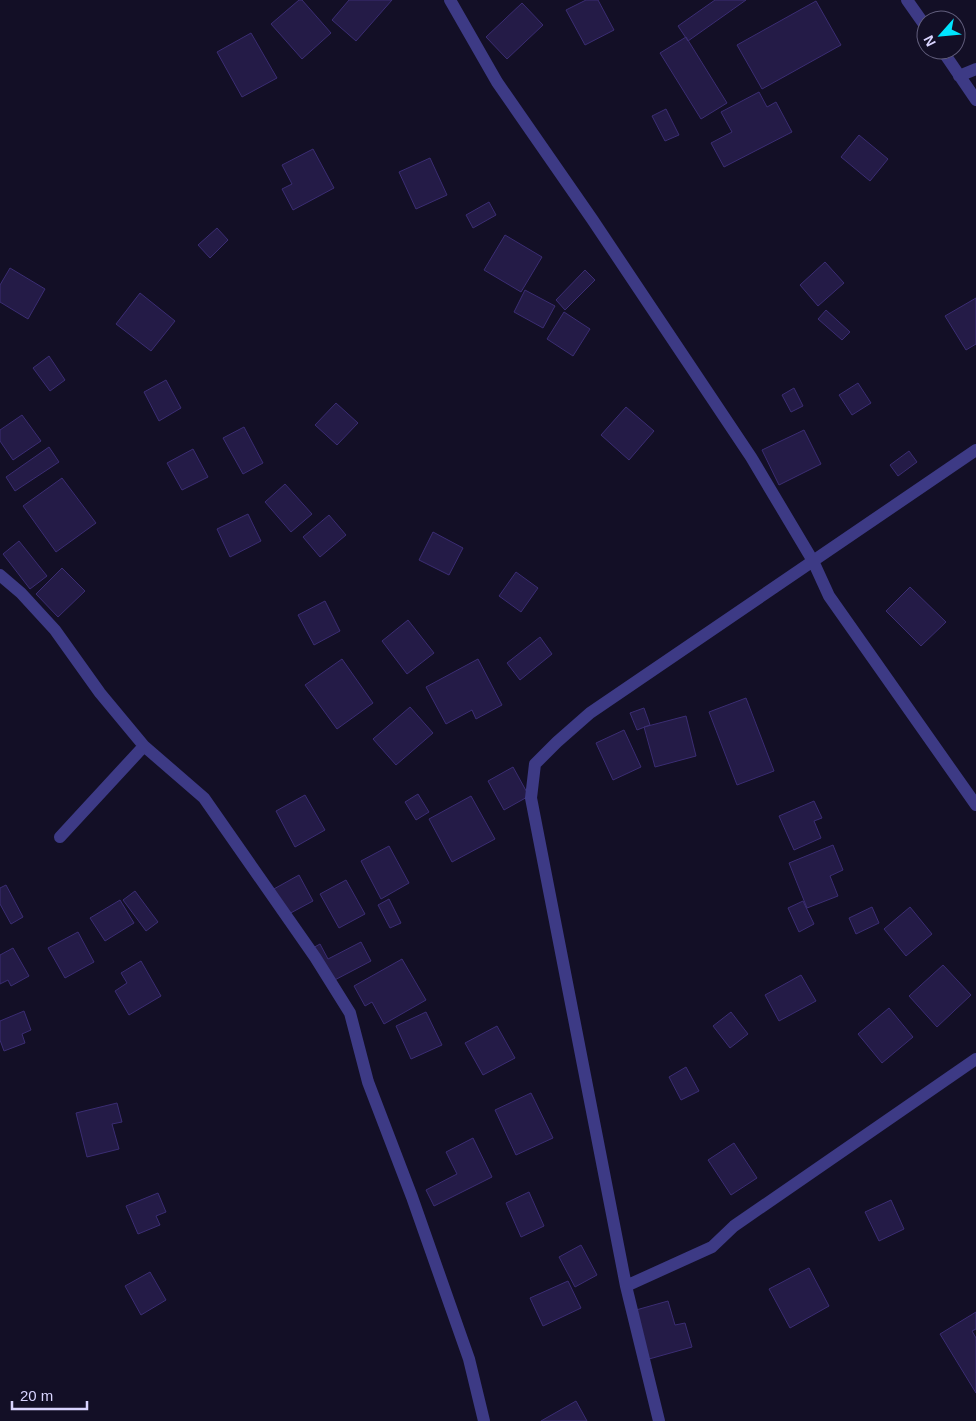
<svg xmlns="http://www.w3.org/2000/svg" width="976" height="1421" font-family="Helvetica,sans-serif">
<rect width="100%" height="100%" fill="#130f26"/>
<path fill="#241b47" stroke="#3b2d73" d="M299,0h3l29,33 -29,26 -31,-35z
M349,0h43l-36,41 -24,-21z
M586,0h12l16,30 -29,15 -19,-35z
M715,0h31l-58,41 -10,-15z
M816,1l25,44 -79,44 -25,-44z
M522,3l21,22 -36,34 -21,-22z
M251,33l26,45 -35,19 -25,-45z
M686,37l41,66 -26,16 -41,-66z
M759,92l8,15 9,-5 16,30 -68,35 -13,-24 21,-11 -11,-20z
M666,109l13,26 -14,6 -13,-25z
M859,135l29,24 -18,22 -29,-24z
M313,149l21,39 -41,22 -11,-21 10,-5 -10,-19z
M430,158l17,37 -31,14 -17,-37z
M489,202l7,13 -23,13 -7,-13z
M217,228l11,12 -18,18 -12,-13z
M505,235l37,22 -21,35 -37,-22z
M825,262l19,21 -26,23 -18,-21z
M10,268l35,21 -17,30 -28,-17v-17z
M585,270l10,10 -30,30 -9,-10z
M525,290l30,16 -12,22 -29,-16z
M140,293l35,28 -24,30 -35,-27z
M976,298v46l-10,6 -21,-34z
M826,310l24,22 -8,8 -24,-21z
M564,312l26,17 -17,27 -26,-17z
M49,356l16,24 -15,11 -17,-23z
M166,380l15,28 -22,13 -15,-29z
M858,383l13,20 -19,12 -13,-20z
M794,388l9,18 -12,6 -9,-17z
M336,403l22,20 -21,22 -22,-20z
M626,407l28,24 -25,29 -28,-25z
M22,415l19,26 -28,19 -13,-19v-11z
M244,427l19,36 -20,11 -20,-36z
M804,430l17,34 -42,21 -17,-35z
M49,447l10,15 -44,29 -9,-14z
M193,449l15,28 -26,13 -15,-27z
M909,451l8,11 -19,14 -8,-11z
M62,478l34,45 -40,29 -33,-46z
M285,484l27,30 -21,18 -26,-30z
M248,514l13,27 -31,16 -13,-28z
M329,515l17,20 -26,22 -17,-20z
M433,532l30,16 -14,27 -30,-15z
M19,541l28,35 -17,13 -27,-35z
M62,568l23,23 -27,26 -22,-23z
M516,572l22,16 -17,24 -22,-16z
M910,587l36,35 -25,24 -35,-35z
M325,601l15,30 -26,14 -16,-30z
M408,620l26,33 -27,21 -25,-33z
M540,637l12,17 -32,26 -13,-17z
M342,659l31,44 -36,26 -32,-44z
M478,659l24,46 -26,14 -4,-9 -26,14 -20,-37z
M746,698l28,73 -37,14 -28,-73z
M410,707l23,26 -37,32 -23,-26z
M644,708l6,17 -13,5 -7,-17z
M686,716l10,40 -41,11 -11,-40z
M624,730l17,37 -28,13 -17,-37z
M513,767l16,29 -25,14 -16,-29z
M418,794l11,18 -13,8 -11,-18z
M305,795l20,35 -30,17 -19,-36z
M471,796l24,43 -43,23 -23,-43z
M814,801l8,17 -8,3 7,17 -27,12 -15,-34z
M833,845l10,25 -13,6 8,20 -31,12 -18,-45z
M389,846l20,37 -28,16 -20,-38z
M299,875l14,26 -28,15 -13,-26z
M346,880l19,34 -26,14 -19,-34z
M6,885l17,32 -12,7 -11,-20v-16z
M135,891l23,31 -12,9 -23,-31z
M389,899l12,24 -11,5 -12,-23z
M120,900l14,23 -29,18 -15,-23z
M803,901l11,23 -15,8 -11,-24z
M872,907l7,16 -23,11 -7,-16z
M910,907l22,27 -26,22 -22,-27z
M78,932l16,30 -29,16 -17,-30z
M361,942l10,19 -42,22 -18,-34 9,-5 8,15z
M13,948l16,28 -18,10 -3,-6 -8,4v-29z
M402,959l24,41 -42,24 -12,-22 -7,4 -11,-20z
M141,961l20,35 -32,19 -14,-24 12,-8 -6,-10z
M943,965l28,30 -34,32 -28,-31z
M801,975l15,26 -37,20 -14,-26z
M889,1008l24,29 -31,26 -24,-29z
M24,1011l7,19 -9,4 3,9 -21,8 -4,-11v-19z
M426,1012l16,33 -31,14 -15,-33z
M731,1012l17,22 -18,14 -17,-22z
M497,1026l18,32 -32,17 -18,-32z
M686,1067l13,24 -18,9 -12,-23z
M531,1093l22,45 -37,17 -21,-45z
M117,1103l5,19 -10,2 7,25 -32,8 -11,-44z
M473,1138l19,39 -58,29 -8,-16 31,-16 -11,-22z
M734,1143l23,35 -26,17 -23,-35z
M529,1192l15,34 -23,11 -15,-34z
M158,1193l8,19 -10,4 4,9 -22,9 -12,-28z
M891,1200l13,29 -25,12 -14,-29z
M581,1245l16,30 -22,12 -16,-30z
M809,1268l20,38 -39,22 -21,-39z
M150,1272l16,28 -25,15 -16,-29z
M568,1281l13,27 -38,18 -13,-28z
M668,1301l7,24 10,-2 7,24 -43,12 -13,-49z
M976,1312v17l-4,2 4,7v55l-36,-59z
M576,1401l11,20h-46z"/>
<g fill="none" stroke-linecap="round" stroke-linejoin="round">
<path stroke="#3d3a85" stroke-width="12" d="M450,0l47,82 95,137 159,238 62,104 16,35 147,209
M907,0l19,27
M942,50l34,50
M959,76l17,-7
M0,575l21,18 34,37 45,63 44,53 60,52 111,159 35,56 18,69 44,115 57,162 15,62
M60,837l84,-91
M626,1286l86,-39 22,-21 242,-167
M659,1421l-33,-135 -95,-488 4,-34 22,-22 33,-29 386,-263"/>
</g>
<g transform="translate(941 35) rotate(243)"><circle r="24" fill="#130f26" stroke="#625e7d"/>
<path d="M0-4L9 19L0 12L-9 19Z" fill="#00e5ff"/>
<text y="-8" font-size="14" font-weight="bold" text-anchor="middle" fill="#d9d4ff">N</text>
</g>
<path d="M12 1401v8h75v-8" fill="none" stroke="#d9d4ff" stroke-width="2.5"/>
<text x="20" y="1401" font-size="15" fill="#d9d4ff" stroke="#130f26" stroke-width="4" paint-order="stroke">20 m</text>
</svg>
